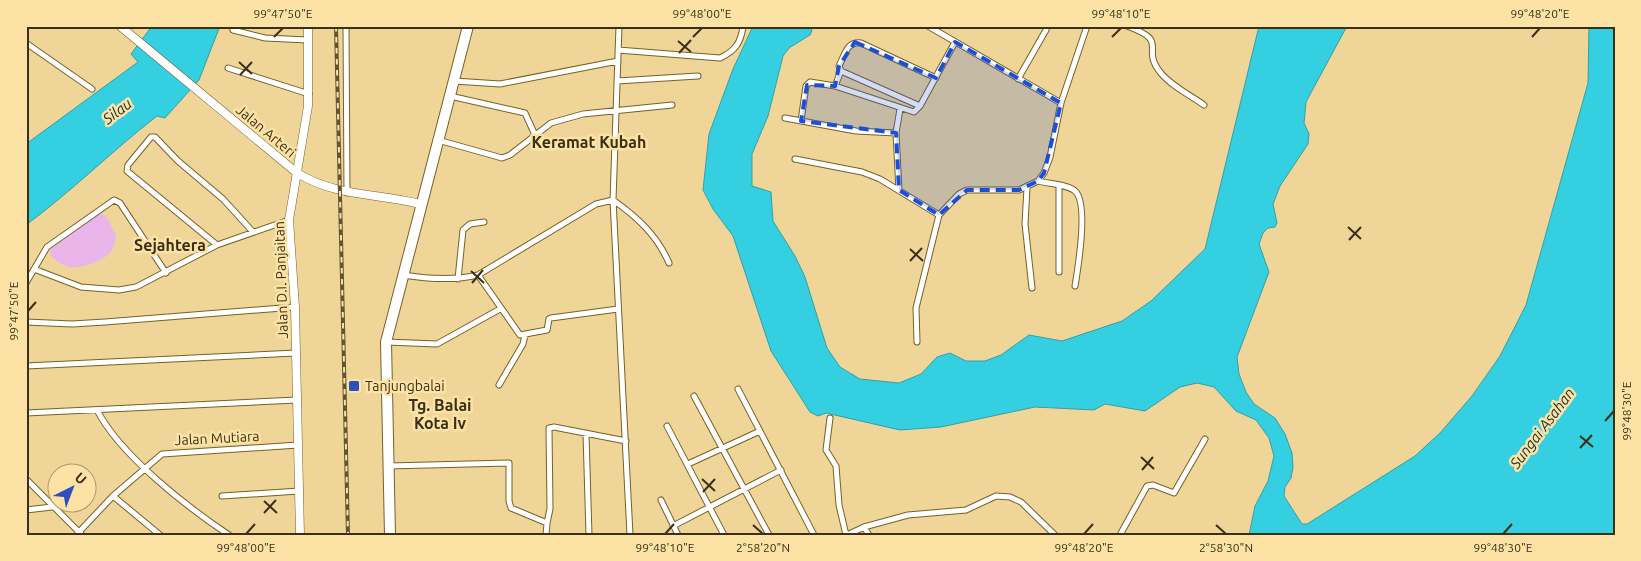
<svg xmlns="http://www.w3.org/2000/svg" width="1641" height="561" font-family="Ubuntu,sans-serif">
<rect width="100%" height="100%" fill="#efd598"/>
<path fill="#eab5e9" d="M99,213l7,3 10,19c-1,4 -1,11 -4,15 -7,11 -33,21 -46,16 -6,-2 -11,-7 -16,-11l1,-8z"/>
<path fill="#34cfe1" stroke="#369fa4" d="M152,26h68l-21,54 -34,38 -8,-2c-45,35 -85,75 -131,109v-81l112,-82 -7,-8z
M753,26h56l3,4 -2,5 -21,13 -6,8 -15,60 -16,38v32l19,6 2,29 22,35 10,21 22,71 13,19 20,12 39,4 22,-9 16,-17 13,-4 16,8h19l16,-6 28,-20 33,6 60,-20 29,-20 54,-52 54,-223h88l-41,76 -2,21 5,11 -1,10 -28,42 -7,18 4,19 -2,4 -7,1 -5,5 -4,11 10,28 -32,85 2,17 7,18 8,12 21,14 10,16 7,19 1,14 -2,11 -6,9 -1,9 18,28h5l108,-68 25,-23 32,-37 28,-40 26,-51 62,-222 1,-57h26v509h-366l6,-29 13,-25 6,-25 -5,-18 -13,-18 -20,-9 -22,-24 -17,-4 -17,4 -35,24 -40,-7 -11,6 -59,-3 -94,20 -41,3 -74,-17 -8,3 -8,-4 -39,-61 -38,-115 -20,-27 -10,-19 6,-56 24,-65z"/>
<g fill="none" stroke-linecap="round" stroke-linejoin="round">
<defs>
<path id="street" d="M346,26l1,167
M619,26l-6,174 17,335
M928,26l133,77
M1127,26c44,16 13,21 33,46 11,14 30,23 44,33
M233,30l32,8 43,2
M26,43l66,46
M618,50l102,8c15,-7 21,-15 23,-32
M228,68l81,26
M1018,79l28,-49
M454,81l46,3 118,-23
M617,81l81,-5
M835,86l6,-15
M450,96l75,17 10,22
M920,106l-79,-35 -2,-5c6,-12 8,-25 22,-23l75,35
M785,118l71,13 40,2
M801,121l5,-35 4,-4 25,4 79,26 6,-6 35,-64
M438,140l64,18 8,-3 41,-32 32,-9 89,-9
M795,159l67,13 18,7 59,36
M1038,181c10,3 31,3 38,11 12,14 2,76 -1,94
M1059,186v86
M1027,188l-2,36 7,64
M899,190l-3,-57 4,-24
M217,245l-90,-74 1,-6 23,-28h4l23,24 45,38 30,33
M34,269l47,18 38,3 17,-3 81,-42 72,-25
M403,275c25,4 50,6 75,0l118,-71 17,-4c24,17 44,35 56,63
M478,275l42,60 27,-5 2,-11 2,-1 67,-9
M458,279l5,-49 7,-6 14,-2
M26,283l21,-36 67,-47 6,3 46,70
M26,322l46,2 33,-2 190,-15
M386,342l51,2 63,-35
M917,342l-1,-34 23,-93 20,-21 8,-4h52l19,-9 6,-8 6,-16 11,-54 26,-77
M26,366l270,-13
M499,385l24,-41 2,-9
M738,389l76,146
M694,396l75,139
M97,410c23,45 90,97 132,125
M26,413l271,-13
M830,418l-4,32 10,16 3,39 7,30
M667,426l57,109
M586,434l3,101
M688,464l72,-33
M388,466l121,-3v38l2,7 36,15 3,-14 -1,-81 5,-1 72,14
M26,479l55,55
M113,496l47,39
M222,496l77,-5
M661,500l17,35
M26,510l26,-3
M673,526l108,-56
M864,527l5,8
M78,533l35,-37 49,-42 136,-9
M546,535l1,-12
M847,535l17,-8 44,-12 58,-5 30,-14 14,1 11,5 34,33
M1120,535l27,-49 6,-1 21,8 31,-54"/>
<path id="secondary" d="M120,26l177,147c40,24 79,20 123,31
M300,535l-5,-228 -6,-87 19,-114v-80"/>
<path id="highway" d="M390,535l-4,-193 82,-316"/>
</defs>
<use href="#street" stroke="#786126" stroke-width="7"/>
<use href="#secondary" stroke="#786126" stroke-width="9"/>
<use href="#highway" stroke="#786126" stroke-width="12"/>
<use href="#street" stroke="#fff" stroke-width="5"/>
<use href="#secondary" stroke="#fff" stroke-width="8"/>
<use href="#highway" stroke="#fff" stroke-width="10"/>
<defs>
<path id="rail" d="M336,26l12,509"/>
</defs>
<use href="#rail" stroke="#625433" stroke-width="4"/>
<use href="#rail" stroke="#fce2a5" stroke-width="2" stroke-dasharray="5.5" stroke-linecap="butt"/>
</g>
<path fill="#1d4ed8" fill-opacity="0.2" stroke="#1d4ed8" stroke-width="4" stroke-dasharray="10 6" stroke-linejoin="round" d="M855,42l81,36 19,-36 106,61 -17,70 -6,8 -19,9h-52l-28,25 -40,-25 -3,-57 -95,-12 6,-36 28,1 4,-20z"/>
<path fill="none" stroke="#3a3017" stroke-width="2" d="M274,37l9,-9M693,37l9,-9M1112,37l9,-9M1532,37l8,-9M678,41l13,11M679,53l12,-13M239,62l13,12M240,75l12,-13M1348,227l13,12M1349,240l12,-13M910,249l13,12M910,261l12,-13M471,271l13,12M472,283l11,-13M28,311l8,-9M1605,421l9,-10M1580,436l13,11M1580,448l12,-13M1141,457l13,12M1142,470l11,-13M702,479l13,12M703,492l12,-13M264,501l13,12M264,513l12,-13M753,525l10,9M1216,525l10,9M246,534l9,-10M665,534l9,-10M1084,534l9,-10M1503,534l9,-10"/>
<rect fill="#304fbf" stroke="#fce2a5" stroke-width="2" x="348" y="380" width="12" height="12" rx="2.5"/>
<g text-anchor="middle" dominant-baseline="central" stroke-width="5" stroke-linejoin="round" paint-order="stroke">
<g font-size="14" fill="#3a3017" stroke="#fce2a5">
<text transform="translate(266 131) rotate(40)">Jalan Arteri</text>
<text transform="translate(281 280) rotate(-92)">Jalan D.I. Panjaitan</text>
<text transform="translate(217 438) rotate(-3)">Jalan Mutiara</text>
</g>
<g font-size="14" fill="#3a3017" stroke="#fce2a5" text-anchor="start">
<text x="365" y="386">Tanjungbalai</text>
</g>
<g font-size="15" font-style="italic" fill="#152d31" stroke="#fce2a5">
<text transform="translate(117 111) rotate(-37)">Silau</text>
<text transform="translate(1542 428) rotate(-53)">Sungai Asahan</text>
</g>
<g font-size="16" font-weight="bold" fill="#3a3017" stroke="#fce2a5">
<text x="589" y="142">Keramat Kubah</text>
<text x="170" y="245">Sejahtera</text>
<text x="440" y="405">Tg. Balai<tspan x="440" dy="18">Kota Iv</tspan></text>
</g>
</g>
<rect width="1641" height="561" fill="none" stroke="#fce2a5" stroke-width="55"/>
<g transform="translate(72 488) rotate(42)"><circle r="24" fill="#fce2a5" stroke="#ae9b6c"/>
<path d="M0-4L9 19L0 12L-9 19Z" fill="#304fbf"/>
<text y="-8" font-size="14" font-weight="bold" text-anchor="middle" fill="#3a3017">U</text>
</g>
<rect x="28" y="28" width="1586" height="506" fill="none" stroke="#3a3017" stroke-width="2"/>
<g font-size="12" text-anchor="middle" fill="#3a3017">
<text x="283" y="18">99°47'50"E</text>
<text x="702" y="18">99°48'00"E</text>
<text x="1121" y="18">99°48'10"E</text>
<text x="1540" y="18">99°48'20"E</text>
<text transform="translate(14 311) rotate(-90)" y="4">99°47'50"E</text>
<text transform="translate(1627 411) rotate(-90)" y="4">99°48'30"E</text>
<text x="246" y="552">99°48'00"E</text>
<text x="665" y="552">99°48'10"E</text>
<text x="763" y="552">2°58'20"N</text>
<text x="1084" y="552">99°48'20"E</text>
<text x="1226" y="552">2°58'30"N</text>
<text x="1503" y="552">99°48'30"E</text>
</g>
</svg>
